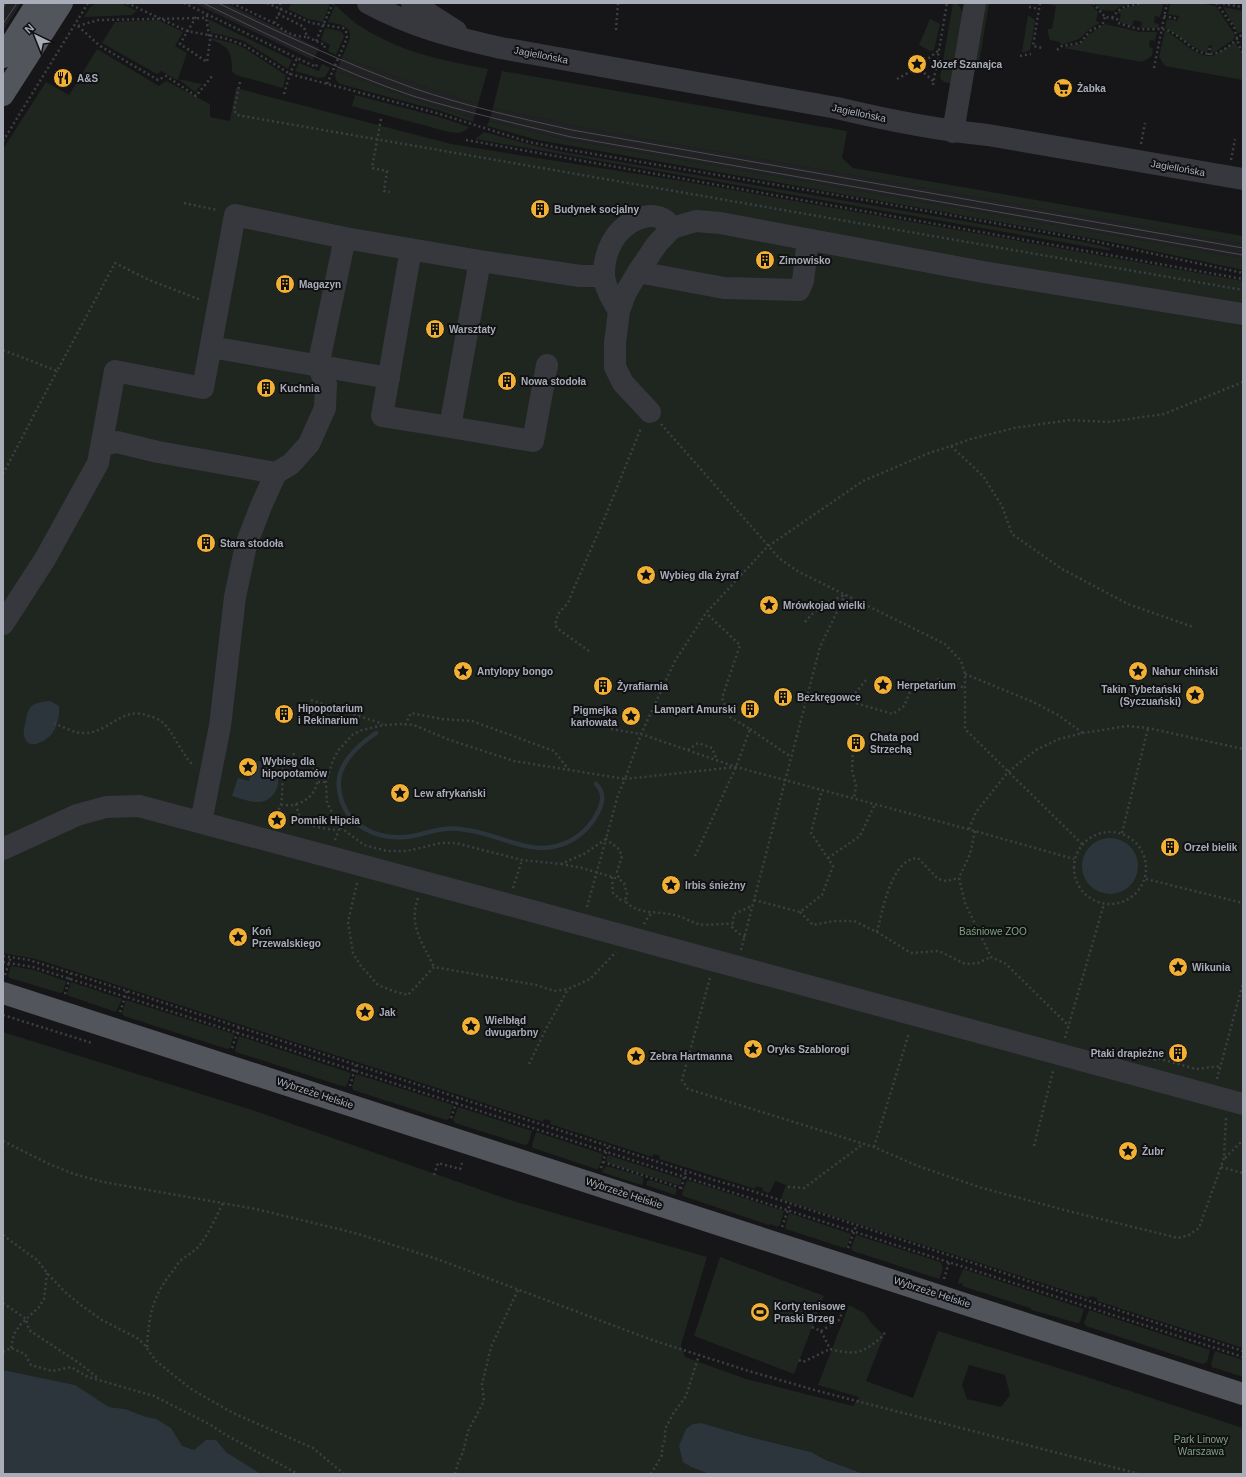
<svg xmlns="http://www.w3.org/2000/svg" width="1246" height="1477" font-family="Helvetica,sans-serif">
<rect width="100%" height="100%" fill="#161618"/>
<path fill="#222225" d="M3,3h18l-18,28z
M194,3h32l93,45 -6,12z
M342,57l74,27 62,20 -4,14 -61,-19 -77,-28z
M493,108l108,23 642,113v14l-674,-118 -80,-19z"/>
<path fill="#1e261f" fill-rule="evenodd" d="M97,3h23l17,8 -5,4 -48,2 7,-11z
M292,3h38l-7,19 -15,-3 -20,-10z
M953,3h3l4,4 4,8 -11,69 -9,-2 -4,-4z
M983,3h6l-10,60 -6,-1z
M1048,3h42l8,9 -2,9 4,2 -8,4 -13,12 -18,6 -1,-3 -10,-2 -2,-7v-4h4l4,-23 -8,-2z
M1094,3h41l-14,3 -7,5 -14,-1z
M1143,3h19l1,2 -3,12 -5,-1 -1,7 5,1 -1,4h-17l1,-6 -8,-2 -2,6 -13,-4 2,-8 -4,-1 2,-3z
M1173,3h26l17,3 19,29 -2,5 -20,13 -2,-1 1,-7h-3l-2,8c-16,-5 -27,-18 -42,-25l2,-9 11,2 1,-5 -11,-2 2,-9z
M335,5c8,7 15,14 23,20 41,27 83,35 130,44l-10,35 -62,-20 -74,-27c11,-23 14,-31 -14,-35z
M1223,7l20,4v20l-4,2h-1z
M1028,15l7,5v3l-5,27 -5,2h-3z
M208,19l84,41 -4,9 -44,-28 -21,-6 -12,-2z
M930,19l10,5 -6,26 -4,1 -11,-6z
M158,20l25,12 -8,14 12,7 -9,26 24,5 -7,8 -17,-13 -1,1 -16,-9 -4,3 -55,-31 13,-21z
M1105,24l35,8h17l-2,9 -5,-1 -1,7 4,1 -1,8 -10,6 -79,-14 17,-4 11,-11z
M325,28l15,3 4,4 -1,4 -7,16 -8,-4 2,-6 -9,-5z
M1165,30c14,8 34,31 50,25l20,-13 8,14v24l-78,-14 -6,-9z
M212,38l23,6 9,4 42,27 -3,13 -47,-13 -4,-4c0,-18 -2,-24 -20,-31z
M97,49l62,37 7,-5 44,23v13l20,4 6,-33 215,56 237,38 555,99v1067l-146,-47v-3l-7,-2 -1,2 -306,-98 -2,-2 5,-13 -11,-4 -5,11 -2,1 -5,-2v-3l-7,-2 -1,3 -96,-30 1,-3 -6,-2 -2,3 -102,-33 1,-3 -7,-2 -1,3 -507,-163 -33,-6v-804l43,-67 23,13z
M299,63l20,8 3,-7 8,4 -5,9 -6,1 -24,-7z
M336,71l77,28 61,19 -1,4 -32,-11 -101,-27c-5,-4 -6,-8 -4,-13z
M502,71l345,60 -5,27 11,10 390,68v8l-642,-113 -108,-23z
M355,95l84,22 30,10c-6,7 -12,6 -20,5l-97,-26z
M489,121l80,19 674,118v12l-137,-29 -568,-101 -51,-14z
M484,132l44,12 35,8 521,90 26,6v2h-3l-632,-111z
M11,966l23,4 32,11 -3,11 -3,1 -50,-15 -2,-2z
M71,982l51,17 -6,13 -47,-16 -2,-2z
M126,1000l108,34 -4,14 -3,1 -103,-33 -2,-3z
M3,1032l255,80 255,89 194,56 -26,88 4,12 61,22 107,27 6,-9 -41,-12 31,-80 15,8 9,12 11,10 -18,46 47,17 25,-67 149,46 156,51v46h-379l-38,-14 -15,-8 -61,-15 -49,-14 -10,44 18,7h-448l-35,-22 -12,15 -89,-58 -16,-2 -35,-22 -71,-15zM969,1365l36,10 5,20 -9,12 -34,-8 -5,-14z
M239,1036l112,37 -4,12 -2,2 -109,-35 -1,-2z
M356,1074l97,31 -4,14 -3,1 -93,-30 -1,-3z
M458,1107l74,24 -4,13 -3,1 -70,-22 -2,-3z
M536,1132l67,22 -4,14 -3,1 -63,-21 -1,-3z
M608,1155l74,24 -2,6h-2l-71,-22 -1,-3z
M606,1166l35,10 3,3 -2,6 -38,-12 -2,-2z
M650,1180l25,8 2,2 -2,5 -29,-10 1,-4z
M687,1180l97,31 -4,14 -3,2 -6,-3 -2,1 -86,-29 -1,-3z
M789,1213l62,21 -4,13 -3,1 -58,-19 -1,-2z
M856,1235l84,27c5,5 1,12 -1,17l-86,-28 -2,-3z
M720,1257l104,39 -30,78 -100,-38z
M963,1269l121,40 -4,13 -3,1 -45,-13 -2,-2 -68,-22 1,-2 -3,-1 -1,2 -1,-3z
M1089,1310l121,40 -3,12 -4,2 -117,-38 -2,-3z
M1215,1351l28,9v17l-31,-10 -1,-3z"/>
<path fill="#2c353c" d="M50,701l9,5c1,9 -2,22 -8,29 -7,7 -23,16 -27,1 -1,-5 1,-11 2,-16 0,-3 2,-9 4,-12 4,-6 13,-6 20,-7z
M255,761c6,0 14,1 18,5 12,14 2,37 -16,36 -8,0 -17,-4 -25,-6l6,-18 11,3z
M1082 866a28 28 0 1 1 56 0a28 28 0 1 1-56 0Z
M3,1370l72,15 34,22 16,2 21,8 10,2 15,9 11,18 12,4 12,-10h10l10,12 35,22h-258z
M701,1423l49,14 61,15 15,8 38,14h-155l-18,-7 -8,-5 -4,-16 7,-17 7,-5z"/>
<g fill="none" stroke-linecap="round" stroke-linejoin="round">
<path stroke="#2c353c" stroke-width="4.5" d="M376,733c-18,12 -40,32 -37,55 4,38 39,54 74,48 10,-2 21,-6 32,-7 7,-1 15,0 21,1 37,4 67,31 106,10 12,-7 20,-15 26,-28 5,-10 7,-19 -2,-28"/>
<path stroke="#3d3f44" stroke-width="2.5" stroke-dasharray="2 3" stroke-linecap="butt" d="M127,3l60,28 37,7 20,7 46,29 150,40 89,28 35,7 284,48 236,42 159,34
M184,3l113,55
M232,3l46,22c6,8 20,12 29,12
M267,3l44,20 32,5 3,3 1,7 -20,46
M1040,3l-7,43 9,2
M1093,3l12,14 12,2 1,4c7,2 15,5 23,6 8,1 18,-1 26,1 9,4 16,10 23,16 22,17 36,4 53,-13
M1216,3l18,24 5,19 4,7
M1218,3l25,4
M1029,7l10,2
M278,14l26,13 3,10 18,8 -1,4
M1164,16l15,3
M196,17l-16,27 27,18 3,-22 -4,-22
M1112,18c11,-15 14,-10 29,-15
M274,23l7,-13 -1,-7
M78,26l22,20 58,34 8,-4 30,20 17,-21
M78,26l20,-6 108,-2 2,-4
M616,30l2,-27
M316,41l17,-38
M1057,50l5,-4 18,-3 11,-13 10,-4 2,-3 2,-6
M1209,55l1,-10
M1020,56l11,-2
M1154,68l13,-65
M897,79l16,-9 9,1
M933,81l-11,-10 1,-8 16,-13
M240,82l-6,28 3,5 1006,175
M933,85l14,-82
M284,94l6,-20 7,-16 19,9 1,-4
M381,119l-9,49 15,3 -3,20 6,1
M466,140l777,139
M3,141l85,-138
M1141,144l4,-21
M1231,160l4,-21
M184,203l33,7
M3,350l54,21 58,-108 34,17 52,20
M661,424l119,135 19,13 146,72 16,17 4,13v55l117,115
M951,446l20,-7 43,-11 56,-8 38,2 56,-8 79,-32
M3,474l54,-103
M805,622c12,-15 23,-19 39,-27
M589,651l-31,-22 -3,-4 3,-11 10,-11 6,-15 31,-71 36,-89
M965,674l68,28 25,13 25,18
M937,679l28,9
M866,680l-14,17 3,6 38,11 11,-8 6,-14
M311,700l72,24
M54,723c9,4 20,10 29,10 26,1 38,-28 66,-17 4,1 9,3 12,5 14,12 19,32 33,45
M405,725l6,-12 31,6 30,2 82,30 15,19
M611,729l30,5 95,33 239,64 99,28
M750,729l41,28
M688,750l10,-7 14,5 5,12
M853,750l-1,20 4,16 -2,13
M736,767l-111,12 -7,16 -12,44 -22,15 -23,10 -39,-4 -66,-17h-15l-34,8h-20l-23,-6 -24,-18 -13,-24 -1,-21 7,-22 5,-9 14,-16 10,-5 22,-5 17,-1 13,1 33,14 67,22 111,18 16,-45 34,-73 31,-48 61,-66 96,-66 66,-28 22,-7 32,30 19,30 10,28 50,35 66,35 65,23
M318,782h8
M296,804c1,4 2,9 4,13 5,10 27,12 38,13
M281,805c4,0 11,1 15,-1 28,-7 29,-44 -3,-43
M272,823l9,-18 1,-9 1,-27 10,-8 1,-10
M969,829l7,-17 32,-40 28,-22 23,-11 24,-6 44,-7 21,2 95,21
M975,831l-5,23 -11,24 6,25 26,54 15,7 63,62
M1074 868a36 36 0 1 1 72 0a36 36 0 1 1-72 0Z
M1122,833l26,-105
M335,840l5,-13
M695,856l41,-89 14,-38 -20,-12 -8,-19 18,-53 -34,-32
M828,858l32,-22 15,-32
M561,864l21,4 37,11
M612,877l1,16 8,7 4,1
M1146,879l97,24
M357,883l-9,39 5,31 8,13 17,19 15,6 15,4 26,-28 102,18 18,6 14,-2 22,-10 26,-27
M513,888l9,-28
M418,898c-10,28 5,45 16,69
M754,900l46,12 22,-17 11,-29 -22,-33 11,-43
M587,907l19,-68 13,10 3,7 -5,16 2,7 5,4 3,11 -2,7c13,15 35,9 53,15 7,2 13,6 20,8 9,2 25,-1 35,0
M800,912l13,13 21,-4h20l23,11 34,21 28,-2 26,13 13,-1 13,-6
M644,924l4,-7 5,-5
M877,932c5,-19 14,-74 41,-74l20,21 8,2 13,-3
M745,937l-7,-4 -6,-6 2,-13 18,-8
M741,950l79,-303 25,-52
M3,956l26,4 98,31 587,189 35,10 494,161
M3,962l30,5 1210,390
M5,975l6,-18
M710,978l-28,102 6,9 186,58 44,19 64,22 90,24 106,26 11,-3 10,-7 25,-70 2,-40
M65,994l6,-21
M120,1012l7,-21
M3,1015l89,28
M1065,1038l39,-134
M232,1048l7,-21
M1154,1060l3,-2 39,11 25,-3
M529,1064l17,-35 22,-40
M1217,1079l26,-96
M350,1086l6,-21
M451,1118l7,-21
M3,1141l46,23 25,10 29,8 153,27 99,24 82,26 215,81 100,32 66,19 321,83
M1034,1146l19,-75
M874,1147l35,-114
M1225,1158l18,-18
M603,1162l78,26
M1221,1167l22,6
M601,1168l7,-22
M434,1175l4,-12 22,6 2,-6
M788,1187l16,1 59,-44
M681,1189l5,-18
M782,1227l8,-23
M3,1235l35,26 9,12 19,20 15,12 21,15 35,18 7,6 12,17 35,28 42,24 80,35 31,26
M848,1248l8,-22
M944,1279l5,-17
M3,1303l23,16 3,11 50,33 19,15
M812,1327l9,4 9,18c27,7 33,4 54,-14l1,-4
M821,1331l18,-11 3,-7
M147,1347c2,-29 4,-47 22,-71 4,-5 7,-10 11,-15 6,-5 14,-9 19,-15 10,-13 17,-29 24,-43
M11,1348l3,-14 6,-9 19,-18 5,-8 3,-26
M3,1352l8,-4 14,6 6,11 21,6 19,-4 17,10 66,19 55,28 17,11 72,39
M799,1360l4,2 27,-13
M455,1474l3,-11 5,-11 5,-21 16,-30 -2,-17 9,-37 27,-57
M651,1474l11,-19v-8l3,-7v-11l8,-15 13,-18 13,-41"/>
<path stroke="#37383d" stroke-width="22" d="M368,3c45,24 84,34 133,45l336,60c50,12 100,22 151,27l255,44
M412,3l44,28
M953,132l22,-129
M411,249l-29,167 68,11
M480,261l-30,166 83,14 14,-76
M638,272l86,16 75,2 4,-9 5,-41
M619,311c-6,-10 -15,-24 -15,-37 0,-10 3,-23 8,-32 9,-17 36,-35 54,-21 2,2 4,5 6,7
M211,347l178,31
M650,412l-27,-29 -8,-16v-24l4,-32 6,-17 13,-22 19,-28 15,-16 24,-7 24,2 263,49 260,42
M103,445l14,-3 41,10 118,21
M3,624l42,-65 53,-96 17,-92 88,17 32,-173 110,23 135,23 100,15h24
M201,822l19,-96 15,-129 11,-52 15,-39 15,-33 15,-9 18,-20 16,-36 1,-24 -8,-18 27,-128
M3,849l74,-34 29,-8 33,-1 367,98 737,200"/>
<path stroke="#53555c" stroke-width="22" d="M3,57l34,-54
M3,95l59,-92
M3,993l1240,401"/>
<path stroke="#4a4c52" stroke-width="1" d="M203,3c69,33 137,69 210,93 52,16 105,28 158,41l672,118
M218,3c64,31 128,61 195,85 52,18 106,30 159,42l671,118
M3,8l3,-5
M3,24l14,-21"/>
</g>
<defs>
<symbol id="sight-disc" viewBox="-11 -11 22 22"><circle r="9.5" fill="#f2b134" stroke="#111113"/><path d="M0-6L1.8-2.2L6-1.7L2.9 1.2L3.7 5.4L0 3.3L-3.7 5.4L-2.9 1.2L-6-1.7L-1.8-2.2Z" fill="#111"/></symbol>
<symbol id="restaurant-disc" viewBox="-11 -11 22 22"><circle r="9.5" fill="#f2b134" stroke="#111113"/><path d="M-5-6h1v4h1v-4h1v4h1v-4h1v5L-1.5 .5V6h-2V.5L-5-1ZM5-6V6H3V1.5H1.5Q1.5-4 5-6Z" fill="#111"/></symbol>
<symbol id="supermarket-disc" viewBox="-11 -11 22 22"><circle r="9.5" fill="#f2b134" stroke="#111113"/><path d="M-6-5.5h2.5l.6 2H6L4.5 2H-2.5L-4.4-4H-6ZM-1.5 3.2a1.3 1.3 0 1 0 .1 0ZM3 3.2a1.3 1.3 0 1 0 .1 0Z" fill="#111"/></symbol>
<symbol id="building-disc" viewBox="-11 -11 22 22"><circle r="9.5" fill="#f2b134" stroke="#111113"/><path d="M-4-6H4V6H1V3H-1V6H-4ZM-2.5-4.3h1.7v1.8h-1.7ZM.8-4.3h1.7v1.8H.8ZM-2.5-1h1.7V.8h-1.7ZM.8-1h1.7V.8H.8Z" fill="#111"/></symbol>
<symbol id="stadium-disc" viewBox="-11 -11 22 22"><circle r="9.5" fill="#f2b134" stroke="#111113"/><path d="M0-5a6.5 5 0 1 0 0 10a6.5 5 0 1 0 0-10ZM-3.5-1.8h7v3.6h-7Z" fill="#111"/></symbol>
</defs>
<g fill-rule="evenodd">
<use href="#sight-disc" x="906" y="53" width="22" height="22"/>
<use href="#restaurant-disc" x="52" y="67" width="22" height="22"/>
<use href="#supermarket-disc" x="1052" y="77" width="22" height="22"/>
<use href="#building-disc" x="529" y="198" width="22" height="22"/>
<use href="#building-disc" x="754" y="249" width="22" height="22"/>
<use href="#building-disc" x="274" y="273" width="22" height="22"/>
<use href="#building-disc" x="424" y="318" width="22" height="22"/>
<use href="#building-disc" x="496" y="370" width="22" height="22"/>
<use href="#building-disc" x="255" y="377" width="22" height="22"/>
<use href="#building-disc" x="195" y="532" width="22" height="22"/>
<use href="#sight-disc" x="635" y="564" width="22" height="22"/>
<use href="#sight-disc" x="758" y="594" width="22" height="22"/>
<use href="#sight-disc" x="452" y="660" width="22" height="22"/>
<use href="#sight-disc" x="1127" y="660" width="22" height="22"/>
<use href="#sight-disc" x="872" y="674" width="22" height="22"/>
<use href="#building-disc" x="592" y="675" width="22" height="22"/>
<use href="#sight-disc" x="1184" y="684" width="22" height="22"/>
<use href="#building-disc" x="772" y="686" width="22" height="22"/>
<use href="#building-disc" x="739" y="698" width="22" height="22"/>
<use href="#building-disc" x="273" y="703" width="22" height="22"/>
<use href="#sight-disc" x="620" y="705" width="22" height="22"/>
<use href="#building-disc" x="845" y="732" width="22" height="22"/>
<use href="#sight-disc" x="237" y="756" width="22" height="22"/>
<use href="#sight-disc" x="389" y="782" width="22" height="22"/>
<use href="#sight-disc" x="266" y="809" width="22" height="22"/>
<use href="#building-disc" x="1159" y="836" width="22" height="22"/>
<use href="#sight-disc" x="660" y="874" width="22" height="22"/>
<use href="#sight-disc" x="227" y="926" width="22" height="22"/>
<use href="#sight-disc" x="1167" y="956" width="22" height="22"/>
<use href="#sight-disc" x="354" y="1001" width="22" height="22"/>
<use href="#sight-disc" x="460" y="1015" width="22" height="22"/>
<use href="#sight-disc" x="742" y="1038" width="22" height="22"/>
<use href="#building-disc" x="1167" y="1042" width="22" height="22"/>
<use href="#sight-disc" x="625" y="1045" width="22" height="22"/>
<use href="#sight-disc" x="1117" y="1140" width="22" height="22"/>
<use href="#stadium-disc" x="749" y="1301" width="22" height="22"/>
</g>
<g text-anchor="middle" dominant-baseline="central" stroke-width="4" stroke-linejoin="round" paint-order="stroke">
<g font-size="10" fill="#a8adb8" stroke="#111113">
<text transform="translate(541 55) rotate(11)">Jagiellońska</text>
<text transform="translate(859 113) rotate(12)">Jagiellońska</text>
<text transform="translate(1178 168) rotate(10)">Jagiellońska</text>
<text transform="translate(315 1093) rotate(18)">Wybrzeże Helskie</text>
<text transform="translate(624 1193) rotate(18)">Wybrzeże Helskie</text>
<text transform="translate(932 1292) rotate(18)">Wybrzeże Helskie</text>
</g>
<g font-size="10" font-weight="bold" fill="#a8adb8" stroke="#111113" text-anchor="start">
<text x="931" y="64">Józef Szanajca</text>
<text x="77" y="78">A&amp;S</text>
<text x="1077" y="88">Żabka</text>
<text x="554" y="209">Budynek socjalny</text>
<text x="779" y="260">Zimowisko</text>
<text x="299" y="284">Magazyn</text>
<text x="449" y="329">Warsztaty</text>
<text x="521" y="381">Nowa stodoła</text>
<text x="280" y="388">Kuchnia</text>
<text x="220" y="543">Stara stodoła</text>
<text x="660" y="575">Wybieg dla żyraf</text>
<text x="783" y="605">Mrówkojad wielki</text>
<text x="477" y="671">Antylopy bongo</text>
<text x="1152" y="671">Nahur chiński</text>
<text x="897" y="685">Herpetarium</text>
<text x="617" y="686">Żyrafiarnia</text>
<text x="1181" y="689" text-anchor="end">Takin Tybetański<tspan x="1181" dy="12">(Syczuański)</tspan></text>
<text x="797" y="697">Bezkręgowce</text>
<text x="298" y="708">Hipopotarium<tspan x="298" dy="12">i Rekinarium</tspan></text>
<text x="736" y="709" text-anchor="end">Lampart Amurski</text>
<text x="617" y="710" text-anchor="end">Pigmejka<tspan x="617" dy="12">karłowata</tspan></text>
<text x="870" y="737">Chata pod<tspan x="870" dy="12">Strzechą</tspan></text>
<text x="262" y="761">Wybieg dla<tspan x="262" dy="12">hipopotamów</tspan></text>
<text x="414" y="793">Lew afrykański</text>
<text x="291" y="820">Pomnik Hipcia</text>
<text x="1184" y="847">Orzeł bielik</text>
<text x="685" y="885">Irbis śnieżny</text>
<text x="252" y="931">Koń<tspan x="252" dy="12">Przewalskiego</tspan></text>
<text x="1192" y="967">Wikunia</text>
<text x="379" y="1012">Jak</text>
<text x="485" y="1020">Wielbłąd<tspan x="485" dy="12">dwugarbny</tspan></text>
<text x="767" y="1049">Oryks Szablorogi</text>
<text x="1164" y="1053" text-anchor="end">Ptaki drapieżne</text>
<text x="650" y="1056">Zebra Hartmanna</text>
<text x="1142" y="1151">Żubr</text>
<text x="774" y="1306">Korty tenisowe<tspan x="774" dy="12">Praski Brzeg</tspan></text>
</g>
<g font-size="10" fill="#7fa381" stroke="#111113">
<text x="993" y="931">Baśniowe ZOO</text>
<text x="1201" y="1439">Park Linowy<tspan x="1201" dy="12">Warszawa</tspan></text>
</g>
</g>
<rect width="1246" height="1477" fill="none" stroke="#a8adb8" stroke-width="8"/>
<g transform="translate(36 36) rotate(317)" stroke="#111113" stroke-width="3" paint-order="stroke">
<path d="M0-3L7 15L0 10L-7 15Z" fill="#a8adb8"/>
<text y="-6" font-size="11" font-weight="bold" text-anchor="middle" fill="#a8adb8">N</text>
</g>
</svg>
